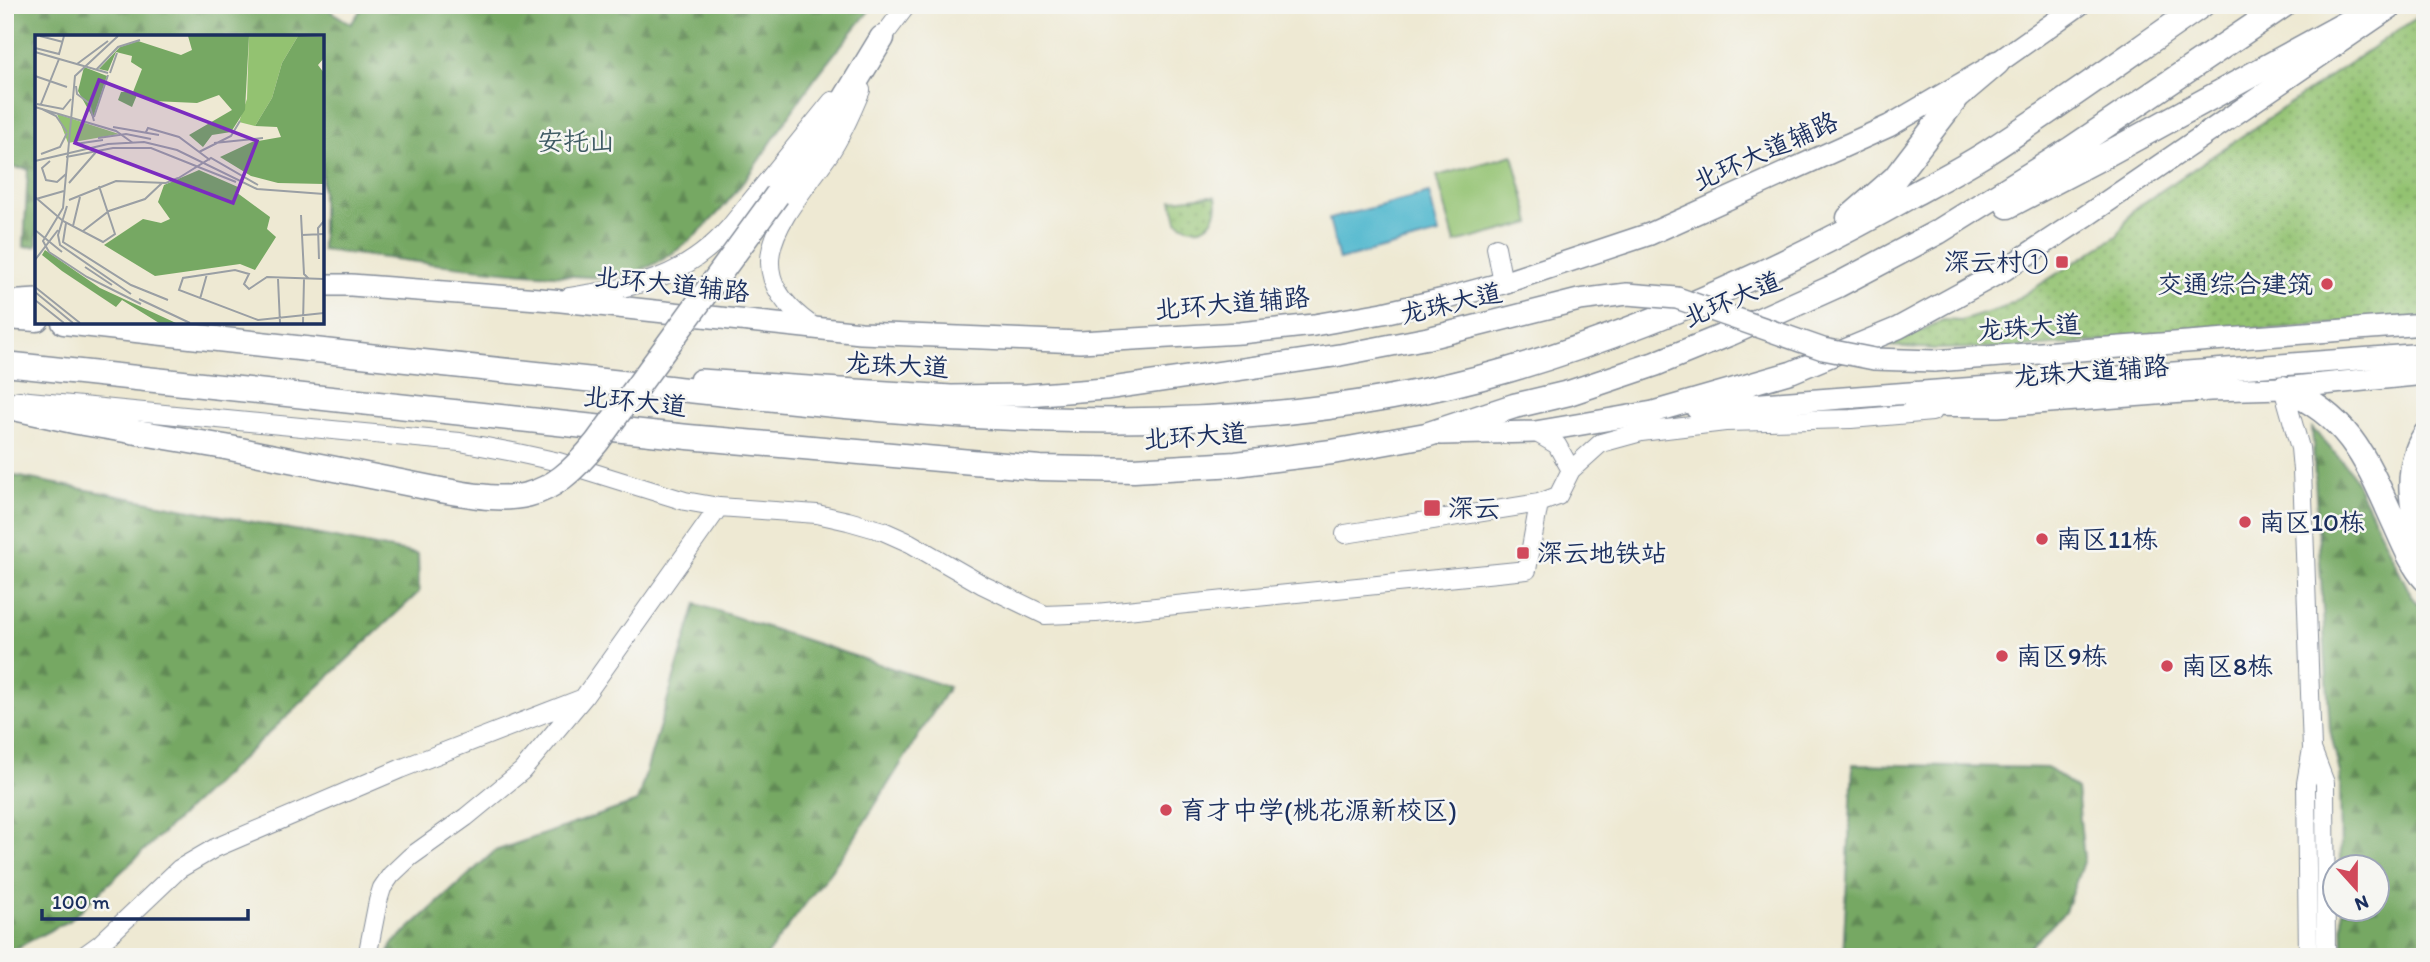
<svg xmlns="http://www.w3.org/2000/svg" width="2430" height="962" font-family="Itim,'LXGW WenKai TC',sans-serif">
<defs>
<pattern id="forest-firs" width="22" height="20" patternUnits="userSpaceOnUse" patternTransform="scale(1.75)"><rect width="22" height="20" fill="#76a863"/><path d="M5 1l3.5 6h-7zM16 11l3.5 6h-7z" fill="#608955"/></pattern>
<pattern id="park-dots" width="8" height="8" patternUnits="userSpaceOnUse" patternTransform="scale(1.75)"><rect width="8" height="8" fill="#93c271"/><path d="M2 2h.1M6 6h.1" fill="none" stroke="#779e60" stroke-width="1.8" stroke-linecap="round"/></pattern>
</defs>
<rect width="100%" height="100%" fill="#f6f6f2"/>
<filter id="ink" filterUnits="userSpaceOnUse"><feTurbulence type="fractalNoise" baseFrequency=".0143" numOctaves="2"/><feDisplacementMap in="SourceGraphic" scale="14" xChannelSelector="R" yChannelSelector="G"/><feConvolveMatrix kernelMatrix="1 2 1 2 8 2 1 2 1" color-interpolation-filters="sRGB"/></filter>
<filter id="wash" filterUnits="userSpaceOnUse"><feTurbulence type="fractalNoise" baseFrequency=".00686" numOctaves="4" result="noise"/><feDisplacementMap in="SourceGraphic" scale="28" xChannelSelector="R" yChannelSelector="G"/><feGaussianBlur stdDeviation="1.57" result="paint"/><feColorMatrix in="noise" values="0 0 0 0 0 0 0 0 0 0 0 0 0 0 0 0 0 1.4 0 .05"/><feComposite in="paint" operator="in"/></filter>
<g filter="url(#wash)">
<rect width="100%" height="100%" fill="#eee9d3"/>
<path fill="#93c271" stroke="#577868" stroke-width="2" d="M1513,155l18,68 -76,20 -18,-67z"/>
<path fill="url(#forest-firs)" stroke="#486c60" stroke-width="2" d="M5,5h316l30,19 13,-19h510c-20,25 -41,49 -60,75 -50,67 -97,165 -181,193 -25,8 -54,3 -79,2 -78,-5 -155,-15 -232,-25v-213h-285v209l-13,1 4,-78 -23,-2z
M2312,428l38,42 61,125 14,17v345h-82l-1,-47 36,-1v-42h-37l-1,-94 -10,-43z
M5,474l413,80 1,38 -349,328 -65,34z
M696,604l253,83 -99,158 -85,112h-377l3,-12 104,-94 142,-49z
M1853,764l195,4 29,21 7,70 -19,53 -45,45h-177z"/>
<path fill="url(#park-dots)" stroke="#577868" stroke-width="2" d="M2425,12v305l-398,30 -91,2 -47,-3 54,-26 18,1 42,-13 115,-73 15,-25z
M1209,196l7,1c5,25 -17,42 -39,24l-5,-21z"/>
<path fill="#50b7ce" stroke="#367396" stroke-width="2" d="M1429,193l10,41 -100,26 -10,-41z"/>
</g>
<g filter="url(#ink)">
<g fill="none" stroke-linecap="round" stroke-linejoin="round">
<defs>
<path id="minor" d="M876,46l31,-41
M1496,247l7,36
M569,297c66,-10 114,-17 160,-69l103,-127
M814,327c-86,-59 -27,-112 16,-174 13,-20 22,-41 31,-63
M2283,388l17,60 2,22 10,279 -6,34 2,174
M19,400l387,37 54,5 53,10 46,10 126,39 34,6 98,7 31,7 35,10 27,12 73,42 62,30 51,-2 431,-43 12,-67
M1535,432l22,13 14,25
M1345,534l194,-31 19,-7 13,-26 30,-27 40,-11 84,-10 126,-3 81,-7
M2312,749l13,34 1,174
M82,957l18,-13 79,-75 36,-21 185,-79 181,-70
M367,957l11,-56 4,-13 9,-13 19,-18 56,-40 56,-46 62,-74 135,-190"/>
<path id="major" d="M322,285h29l201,15 309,33 219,9 160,-9 74,-8 69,-12 61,-14 59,-16 147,-49 239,-108 108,-63 82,-58
M5,302l32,-2
M1934,361l491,-37
M700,380l251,16 76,-1 78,-6 235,-34 88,-17
M1914,405l84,1 212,-16 73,-2 142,-14
M1697,409l728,-55
M1441,434l94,-2 118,-20 139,-40 106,-44 106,-58 85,-56 305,-209"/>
<path id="highway" d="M777,195l54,-73 51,-84
M2008,206l92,-48 280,-153
M1849,218l46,-40 63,-82 39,-33
M5,317l32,2
M64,322c202,23 403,45 605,66 279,30 564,62 839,-18 140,-41 275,-102 402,-174 26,-14 53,-28 78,-44 73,-47 143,-98 214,-147
M5,364l683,73 352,31 94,2 102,-6 96,-12 94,-17 88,-29 55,-13 86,-29 76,-31 107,-48 100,-53 133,-83 213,-144
M2283,388c69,30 84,74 113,138 8,18 16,38 29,53
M5,406l73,16 147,25 216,43
M2425,435c-21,33 -15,77 0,111"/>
</defs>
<use href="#minor" stroke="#848c98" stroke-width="20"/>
<use href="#major" stroke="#848c98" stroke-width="24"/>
<use href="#highway" stroke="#848c98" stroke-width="27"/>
<use href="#minor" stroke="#fff" stroke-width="18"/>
<use href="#major" stroke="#fff" stroke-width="21"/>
<use href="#highway" stroke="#fff" stroke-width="24"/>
<defs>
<path id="major-bridge" d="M1428,338l151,-38 48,-6 50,4 146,51 51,10 60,2"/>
<path id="highway-bridge" d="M441,490c75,14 106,14 156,-48l180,-247"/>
</defs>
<use href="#major-bridge" stroke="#848c98" stroke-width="24" stroke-linecap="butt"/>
<use href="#highway-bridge" stroke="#848c98" stroke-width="27" stroke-linecap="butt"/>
<use href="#major-bridge" stroke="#fff" stroke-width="21"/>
<use href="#highway-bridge" stroke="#fff" stroke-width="24"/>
</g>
</g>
<g fill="#d1495b" stroke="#f6f6f2" stroke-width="2.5">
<rect x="2055" y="255" width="14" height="14" rx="3.5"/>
<circle cx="2327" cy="284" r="7"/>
<rect x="1423" y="499" width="18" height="18" rx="3.5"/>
<circle cx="2245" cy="522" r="7"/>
<circle cx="2042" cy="539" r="7"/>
<rect x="1516" y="546" width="14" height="14" rx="3.5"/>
<circle cx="2002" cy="656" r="7"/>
<circle cx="2167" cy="666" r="7"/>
<circle cx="1166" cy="810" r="7"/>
</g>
<g text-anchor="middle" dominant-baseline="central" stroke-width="5" stroke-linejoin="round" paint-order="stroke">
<g font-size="26" fill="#3f5b64" stroke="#f6f6f2">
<text x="576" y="141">安托山</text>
</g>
<g font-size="26" fill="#1b2f5e" stroke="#f6f6f2">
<text transform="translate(1765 151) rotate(-24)">北环大道辅路</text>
<text transform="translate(672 284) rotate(6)">北环大道辅路</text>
<text transform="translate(1732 299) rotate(-23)">北环大道</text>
<text transform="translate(1232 303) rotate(-5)">北环大道辅路</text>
<text transform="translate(1451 303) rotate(-13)">龙珠大道</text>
<text transform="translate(2029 327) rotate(-4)">龙珠大道</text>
<text transform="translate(897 365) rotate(3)">龙珠大道</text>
<text transform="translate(2091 371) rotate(-4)">龙珠大道辅路</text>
<text transform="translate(635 401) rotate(6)">北环大道</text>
<text transform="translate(1195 436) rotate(-4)">北环大道</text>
</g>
<g font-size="26" fill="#1b2f5e" stroke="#f6f6f2" text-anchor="start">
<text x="2048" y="262" text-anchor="end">深云村①</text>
<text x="2313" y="284" text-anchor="end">交通综合建筑</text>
<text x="1448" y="508">深云</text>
<text x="2259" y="522">南区10栋</text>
<text x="2056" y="539">南区11栋</text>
<text x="1537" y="553">深云地铁站</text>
<text x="2016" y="656">南区9栋</text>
<text x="2181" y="666">南区8栋</text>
<text x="1180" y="810">育才中学(桃花源新校区)</text>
</g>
</g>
<g transform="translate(35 35)">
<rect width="289" height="289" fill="#eee9d3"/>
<path d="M214,1h49l-16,27 -10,35 -17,28 -16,-4 8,-23z" fill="#93c271"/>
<path d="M153,1h61l-4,74 -14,22 -19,3 -9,12 -14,-12 43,-25 -13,-15 -22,8 -44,-2 -16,-6 -5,12 -14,-7 3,-8h12l9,-23 -11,-7 1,-6 -16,-4 -8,19 -9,-2 21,-22 18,-6 43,14 11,-5zM263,1l26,1v21l-6,7 6,8v111l-46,-1 -27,-7 -31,-19 32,-15 29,-5 -4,-10 -22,-1 17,-28 10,-35zM49,32l23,9 -14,42 -15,-27zM164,135l39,17 -2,5 34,25 -3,12 9,8 -21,33 -15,-6 -85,12 -51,-31 39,-26 18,4 9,-4 -12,-17 6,-17zM10,215l55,38 76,35h-17l-37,-23 -6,7 -54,-36 -20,-16z" fill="#76a863"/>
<path d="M22,79l62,20 -51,9z" fill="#93c271"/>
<path fill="none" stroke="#9a9fa4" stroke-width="2" d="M5,1l23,6M83,1l-43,40 -12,132 -20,33 6,11 38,25 54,27M0,13l24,6 5,-18M0,17l73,21M42,29l31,-23M61,35l22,-23 22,-7M75,38l7,-20M0,41l32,11M41,51l1,8 12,9 5,18M2,69l26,5 8,-10M6,69l18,-45M0,72l81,24 17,12M7,74l14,7 11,16M59,82l14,-42M78,92l46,8M111,97l2,-4 31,9 31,23M63,103l28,-4 25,5M179,108l49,-5M40,109l28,-4M164,117l32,-16 9,-15M6,119l19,-7 7,-14M31,122l47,-9h38l85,34M0,126l73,-17 36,-2 33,8 80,39 67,5M15,126l-8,7 4,12 11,2 9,-8M142,144l34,-21 47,27M34,148l27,-31M0,162l28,24 40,21 12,-8 -16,-48M1,164l28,-8M34,165l47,-19 50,2 12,-5M32,171l-9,29 2,10 71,49M266,180l3,59 4,4M31,188l-3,19 68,43 37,15M38,191l7,-29M0,195l27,22M48,196l26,-20 36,-12 17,-16M267,200l22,-1M284,224l-1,-31 6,-7M0,225l23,-30M50,232l27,18M243,244l2,44M289,244l-57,-2 -18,12 -5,-5 5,-10 -14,-4 -52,8 -4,12 79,30 66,-7M0,252l45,36M0,257l38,31M104,264l51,24M165,264l7,-25M0,265l29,23M268,288l1,-44"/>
<path fill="#7b2cbf" fill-opacity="0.15" stroke="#7b2cbf" stroke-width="3.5" d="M64,45l158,61 -24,62 -158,-60z"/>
<rect width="289" height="289" fill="none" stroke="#1b2f5e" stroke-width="3.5"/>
</g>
<rect width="2430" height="962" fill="none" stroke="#f6f6f2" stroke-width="28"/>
<g transform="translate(2356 888) rotate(159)"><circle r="33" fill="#f6f6f2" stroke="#9ea6b7" stroke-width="2"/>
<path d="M0-5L12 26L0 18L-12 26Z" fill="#d1495b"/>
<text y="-10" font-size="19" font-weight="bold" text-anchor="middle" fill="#1b2f5e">N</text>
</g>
<path d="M42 909v10h206v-10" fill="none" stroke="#1b2f5e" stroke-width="3.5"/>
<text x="52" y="909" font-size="21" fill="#1b2f5e" stroke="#f6f6f2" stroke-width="5" paint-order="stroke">100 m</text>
</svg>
